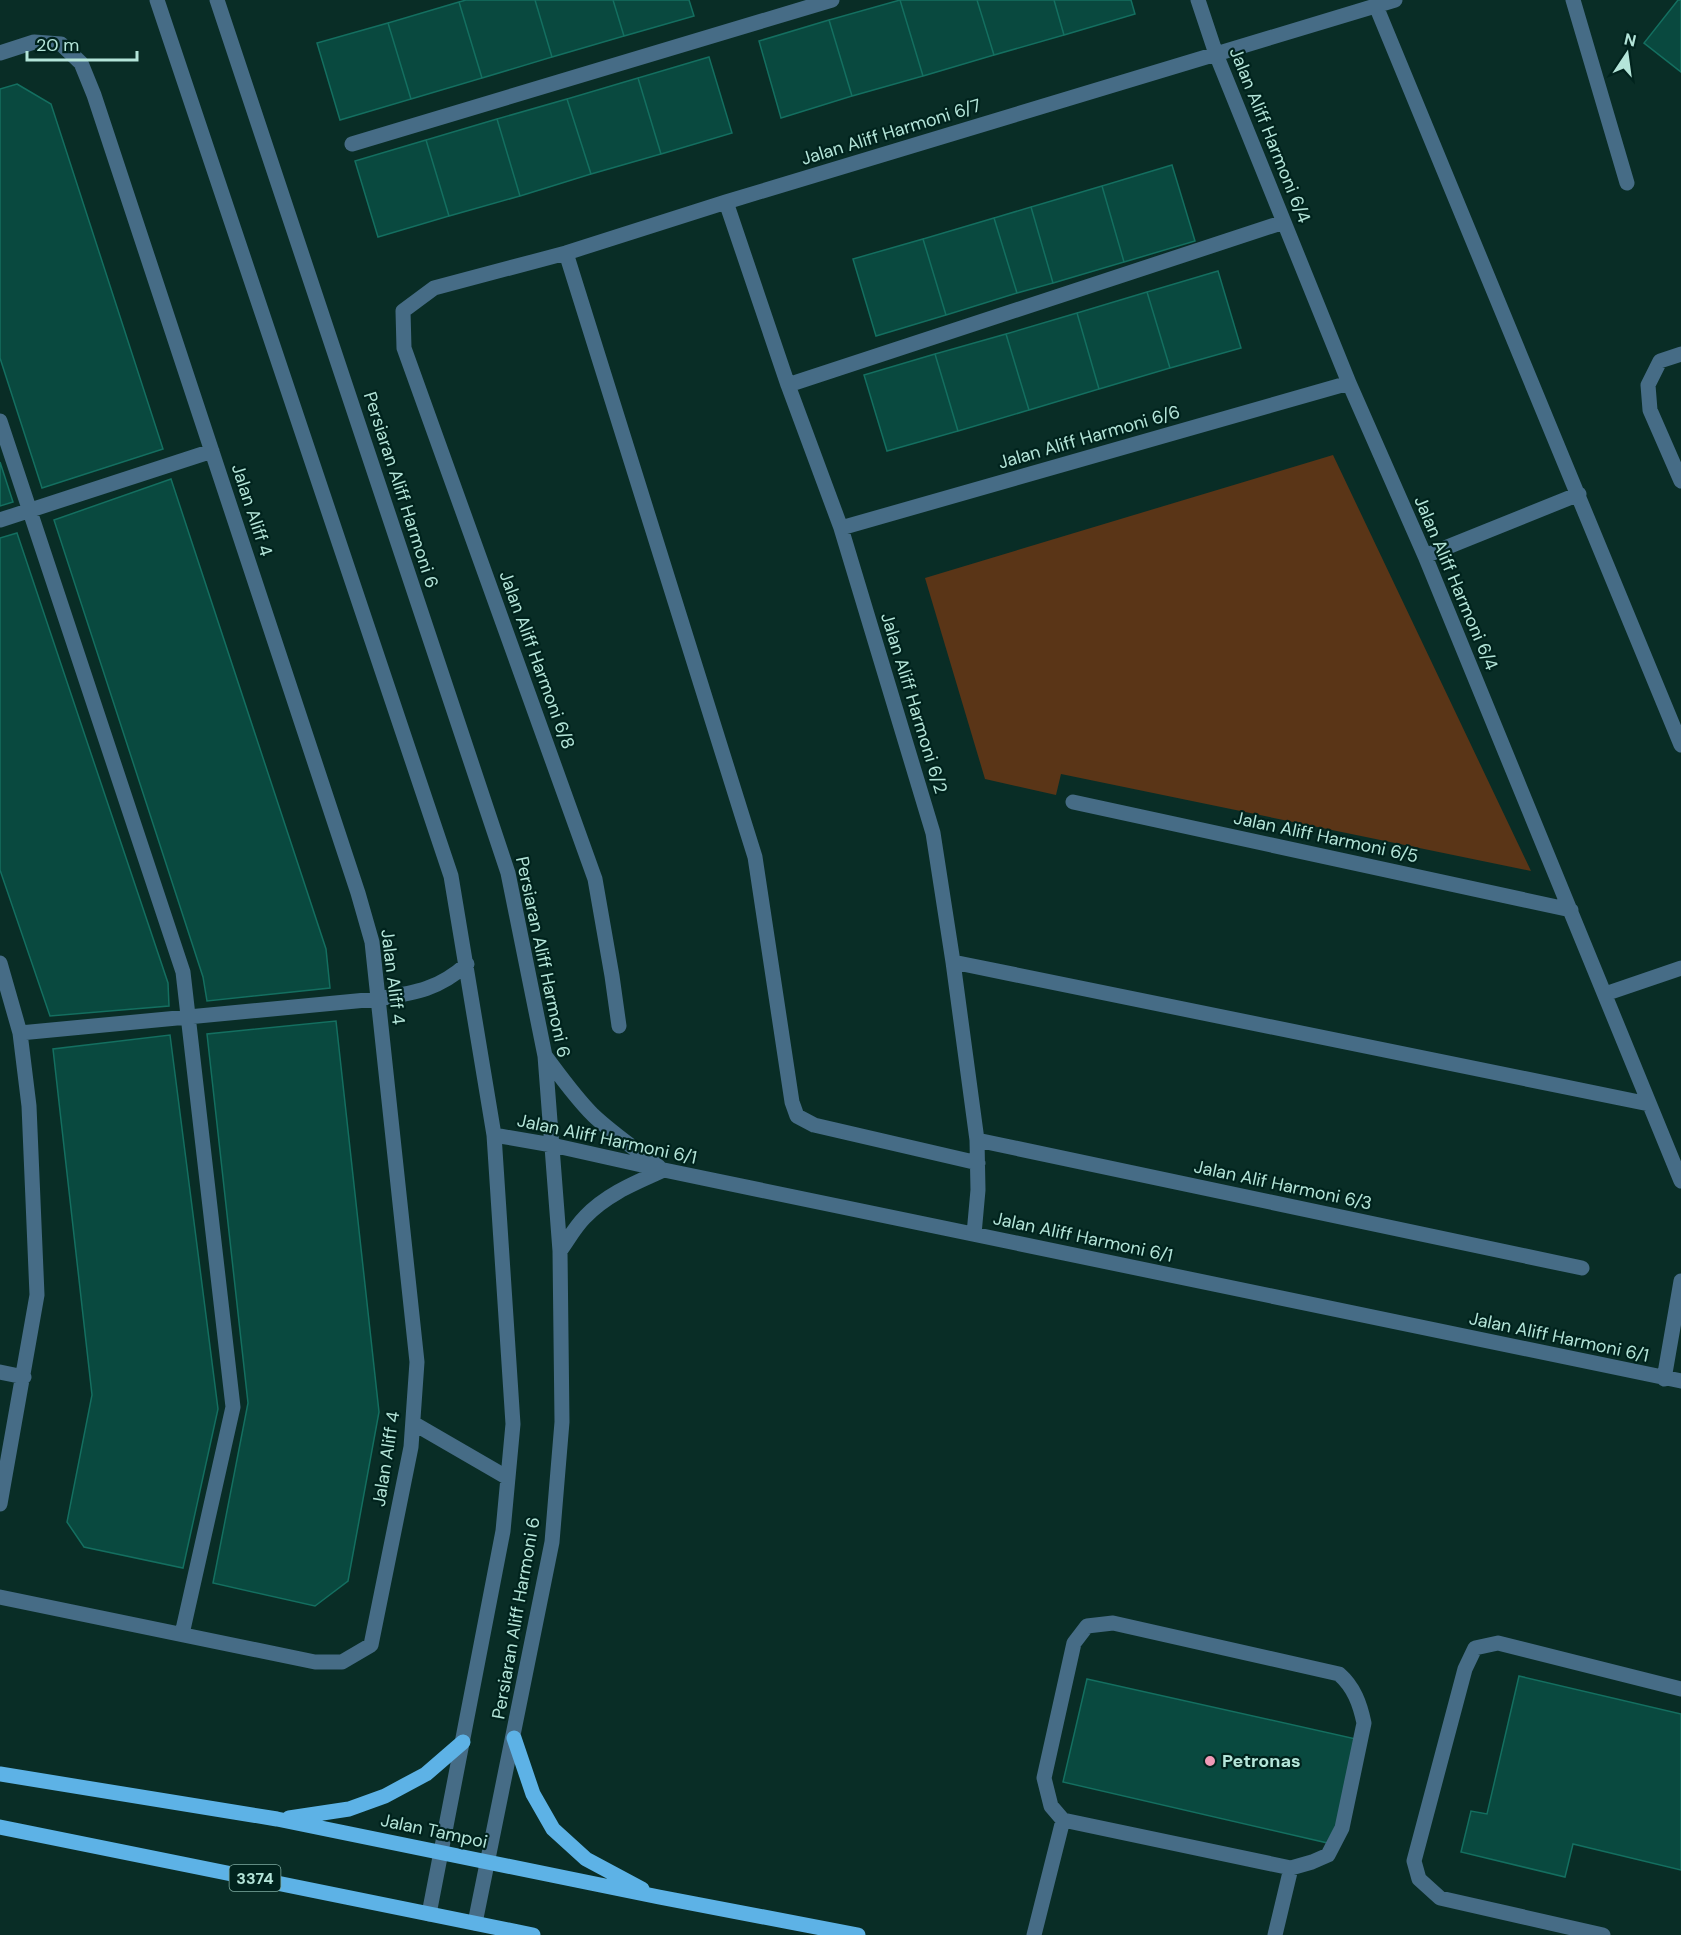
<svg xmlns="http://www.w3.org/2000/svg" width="1681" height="1935" font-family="'DM Sans',sans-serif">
<rect width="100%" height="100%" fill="#092d26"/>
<path fill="#5a3517" d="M1333,455l198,416 -470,-97 -5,21 -71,-16 -60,-201z"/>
<path fill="#09493f" stroke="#146f60" stroke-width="1.5" d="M466,0h69l17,57 -70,21 -23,-76z
M535,0h78l11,36 -72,21z
M613,0h76l5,16 -70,20z
M900,0l23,76 -71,20 -23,-76z
M900,0h77l17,55 -71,21z
M977,0h77l10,35 -70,20z
M1054,0h77l4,14 -71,21z
M1678,0h3v72l-37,-29z
M459,2l23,76 -71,21 -23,-76z
M829,20l23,76 -71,22 -22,-77z
M388,23l23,76 -71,21 -23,-77z
M709,57l23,76 -71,21 -23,-76z
M638,78l23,76 -70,20 -24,-75z
M17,84l34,20 112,345 -121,39 -42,-130v-269z
M567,99l24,75 -71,22 -23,-77z
M497,119l23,77 -71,20 -23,-76z
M426,140l23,76 -71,21 -23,-76z
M1172,165l23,76 -71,21 -22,-76z
M1102,186l22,76 -71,21 -22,-76z
M1031,207l22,76 -36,10 -23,-75z
M994,218l23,75 -71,22 -23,-76z
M923,239l23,76 -70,21 -23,-77z
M1218,271l23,77 -71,20 -23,-76z
M1147,292l23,76 -71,21 -22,-76z
M1077,313l22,76 -70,21 -23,-76z
M1006,334l23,76 -71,21 -23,-77z
M935,354l23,77 -71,20 -23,-76z
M0,462l13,40 -13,4z
M171,479l155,470 4,39 -123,13 -4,-24 -149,-457z
M17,533l151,450 1,23 -119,10 -50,-146v-332z
M336,1021l43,391 -31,169 -33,25 -102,-23 35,-180 -41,-369z
M170,1035l48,374 -35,159 -99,-21 -17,-25 25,-127 -39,-346z
M1519,1676l162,38v156l-108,-26 -8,33 -104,-25 10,-41 16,3z
M1087,1679l269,60 -24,105 -269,-62z"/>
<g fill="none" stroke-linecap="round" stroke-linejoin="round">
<path stroke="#466c86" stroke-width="15" d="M157,0l294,876 43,259 19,289 -10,107 -74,383
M217,0l291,873 37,183 15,195 2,171 -10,120 -77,381
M1198,0l18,54 133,329 76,173 256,625
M1573,0l54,183
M1376,6l305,739
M0,53l34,-11 27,2 20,19 13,32 264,798 14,49 45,420 -6,85 -40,198 -29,17h-27l-315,-65
M352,144l480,-144
M726,202l62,183 53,143 92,305 20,129 24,178 1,50 -4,44
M566,253l189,604 37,245 5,14 17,9 164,38
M1681,354l-21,7 -12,24 2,25 31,71
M788,385l496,-163
M0,421l183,551 50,435 -51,227
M0,520l212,-69
M841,528l508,-145
M1425,556l154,-62
M1073,802l498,108
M953,962l696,142
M0,963l20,70 9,73 8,189 -37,209
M1605,994l76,-26
M619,1026l-7,-50 -17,-97 -191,-531 -1,-37 31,-23 132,-35 160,-51 669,-202
M20,1033l357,-34c37,-6 61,-9 90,-35
M546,1057c15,20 29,40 47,58 20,19 44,35 66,52
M494,1135l58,10 112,25 1017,211
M977,1140l605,128
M560,1251c8,-11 15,-24 25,-34 22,-23 50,-34 79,-47
M0,1372l24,5
M1664,1379l17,-98
M413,1423l95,55
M1113,1623l226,51c15,13 21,30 25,49l-22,105 -14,27 -16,7 -21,6 -228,-48 -12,-14 -7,-28 30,-135 13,-17z
M1034,1935l29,-115
M1275,1935l16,-67
M1603,1935l-163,-37 -21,-19 -5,-18 51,-192 10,-21 23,-5 183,46"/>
<path stroke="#5db2e6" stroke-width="15" d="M514,1738l19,56 20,35 33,30 56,30
M0,1774l277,45 382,78 199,38
M289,1818l60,-9 36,-13 41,-22 37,-32
M0,1827l533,108"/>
</g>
<circle fill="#f09ab7" stroke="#00231d" stroke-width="2" cx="1210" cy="1761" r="6"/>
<g text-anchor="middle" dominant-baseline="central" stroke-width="4.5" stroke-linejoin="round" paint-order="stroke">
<rect fill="#00231d" stroke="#7eaba1" stroke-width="1.5" x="229.5" y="1865" width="51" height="26" rx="4.5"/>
<g font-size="16" font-weight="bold" fill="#b4e5d9">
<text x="255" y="1878">3374</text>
</g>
<g font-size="18" fill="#b4e5d9" stroke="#00231d">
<text transform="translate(891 132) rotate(-17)">Jalan Aliff Harmoni 6/7</text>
<text transform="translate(1270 135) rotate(68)">Jalan Aliff Harmoni 6/4</text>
<text transform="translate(1089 437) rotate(-16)">Jalan Aliff Harmoni 6/6</text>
<text transform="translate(401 490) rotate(72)">Persiaran Aliff Harmoni 6</text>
<text transform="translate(252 510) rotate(72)">Jalan Aliff 4</text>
<text transform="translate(1456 583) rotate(67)">Jalan Aliff Harmoni 6/4</text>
<text transform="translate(537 660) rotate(70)">Jalan Aliff Harmoni 6/8</text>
<text transform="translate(914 703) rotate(73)">Jalan Aliff Harmoni 6/2</text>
<text transform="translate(1326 837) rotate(12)">Jalan Aliff Harmoni 6/5</text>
<text transform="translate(543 957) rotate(78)">Persiaran Aliff Harmoni 6</text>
<text transform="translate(393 977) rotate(83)">Jalan Aliff 4</text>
<text transform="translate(607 1139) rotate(12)">Jalan Aliff Harmoni 6/1</text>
<text transform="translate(1283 1185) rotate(12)">Jalan Alif Harmoni 6/3</text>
<text transform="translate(1083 1237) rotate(12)">Jalan Aliff Harmoni 6/1</text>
<text transform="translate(1559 1337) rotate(12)">Jalan Aliff Harmoni 6/1</text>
<text transform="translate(386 1459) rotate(-81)">Jalan Aliff 4</text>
<text transform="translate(516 1618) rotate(-80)">Persiaran Aliff Harmoni 6</text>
<text transform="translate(434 1831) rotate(12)">Jalan Tampoi</text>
</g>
<g font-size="18" font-weight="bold" fill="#b4e5d9" stroke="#00231d" text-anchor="start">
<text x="1222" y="1761">Petronas</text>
</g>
</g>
<g transform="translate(1627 54) rotate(13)" stroke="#00231d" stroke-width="4.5" paint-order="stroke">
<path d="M0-4.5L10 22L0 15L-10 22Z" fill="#b4e5d9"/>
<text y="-9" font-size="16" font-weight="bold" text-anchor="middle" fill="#b4e5d9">N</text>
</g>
<path d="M27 51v9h110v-9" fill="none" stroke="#b4e5d9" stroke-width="3"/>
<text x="36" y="51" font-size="18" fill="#b4e5d9" stroke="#00231d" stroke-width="4.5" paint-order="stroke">20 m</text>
</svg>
